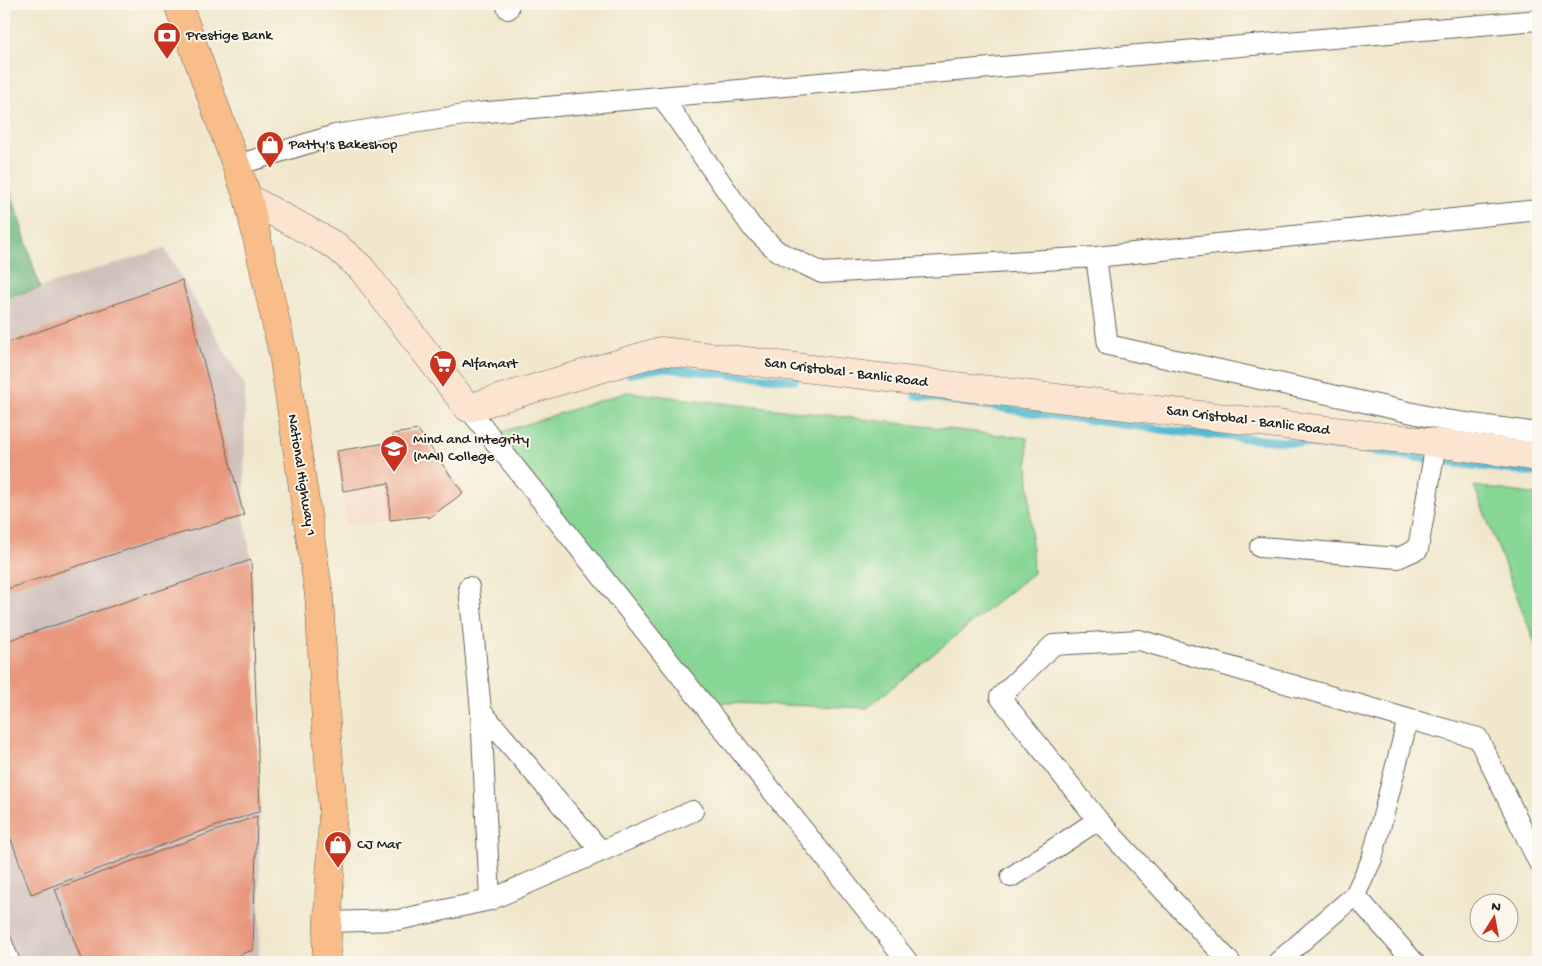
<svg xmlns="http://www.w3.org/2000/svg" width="1542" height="966" font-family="'Gochi Hand',sans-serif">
<rect width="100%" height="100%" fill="#fbf7ec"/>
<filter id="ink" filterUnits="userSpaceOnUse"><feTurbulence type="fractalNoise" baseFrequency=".02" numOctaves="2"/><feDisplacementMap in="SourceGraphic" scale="10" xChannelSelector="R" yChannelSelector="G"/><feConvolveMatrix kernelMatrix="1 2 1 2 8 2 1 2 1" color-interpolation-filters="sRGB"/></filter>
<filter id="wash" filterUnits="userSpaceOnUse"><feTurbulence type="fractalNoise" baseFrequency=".0096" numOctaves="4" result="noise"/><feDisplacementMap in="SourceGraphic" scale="20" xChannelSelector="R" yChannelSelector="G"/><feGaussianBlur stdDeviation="1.12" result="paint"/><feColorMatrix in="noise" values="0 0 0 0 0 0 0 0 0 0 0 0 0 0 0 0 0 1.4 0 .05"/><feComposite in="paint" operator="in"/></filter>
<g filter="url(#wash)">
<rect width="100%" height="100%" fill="#f0e7cc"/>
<path fill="#f4d3c1" d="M418,430l45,63 -34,25 -2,-2 -80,9 -10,-74 56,-9z"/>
<path fill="#d0c0bc" d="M164,248l81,138 -1,130 7,44 9,251 -1,151h-255v-663z"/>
<path fill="#87d695" stroke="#527958" d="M627,392l400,46 6,135 -166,135 -165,-6 -207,-268z
M1474,486l64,9v156z"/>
<path fill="#6db77e" stroke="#446a4d" d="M10,189l30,99 -36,10v-107z"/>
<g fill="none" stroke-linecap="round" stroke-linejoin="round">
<path stroke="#54bad2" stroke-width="8" d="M630,374l30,-6 135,12
M915,395l119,18 147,19 170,16 75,11
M1443,462l95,11"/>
</g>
<g id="blocks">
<path fill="#e8967b" d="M182,280l62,236 -90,25 -150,49v-246z
M418,430l45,63 -34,25 -2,-2 -37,4 -1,-37 -46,8 -6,-40 56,-9v-8z
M251,560l9,251 -78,27 -151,56 -27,-74v-178z
M257,816l-4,134 -34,12h-137l-27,-73z"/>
</g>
</g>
<g filter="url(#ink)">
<use href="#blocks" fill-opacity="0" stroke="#66635a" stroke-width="1"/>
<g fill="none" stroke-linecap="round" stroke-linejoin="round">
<defs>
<path id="lane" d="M4,935l11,27"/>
<path id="street" d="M506,4l2,5
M662,97l89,129 26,25 45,22 274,-16 442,-47
M237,165l98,-30 142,-22 1061,-93
M1096,257l12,88 336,75 94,13
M468,408l440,554
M1260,547l138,11 20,-9 18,-106
M469,587l12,124 9,189
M481,711l120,140
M1011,877l87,-57
M1355,895l59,67
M327,922l71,-2 92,-20 203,-89
M1230,962l-132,-142 -98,-123 53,-52 86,-5 269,79 70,19 60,123
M1278,962l77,-67 17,-36 36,-140"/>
<path id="secondary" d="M248,198l88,48 25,22 107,140 193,-57 775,92 102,14"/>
<path id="highway" d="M178,4l70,194 35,156 36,241 7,128 7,88 -7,151"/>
</defs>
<use href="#lane" stroke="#66635a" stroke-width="12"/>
<use href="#street" stroke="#66635a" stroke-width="22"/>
<use href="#secondary" stroke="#66635a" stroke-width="29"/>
<use href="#highway" stroke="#66635a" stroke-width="29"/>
<use href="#lane" stroke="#fff" stroke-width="10"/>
<use href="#street" stroke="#fff" stroke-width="20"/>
<use href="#secondary" stroke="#fce5d0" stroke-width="28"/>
<use href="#highway" stroke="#f8bd89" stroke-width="28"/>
</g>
</g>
<defs>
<symbol id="bank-pin" viewBox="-11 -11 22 30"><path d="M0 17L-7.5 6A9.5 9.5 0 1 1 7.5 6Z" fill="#c8321e" stroke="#fbf7ec"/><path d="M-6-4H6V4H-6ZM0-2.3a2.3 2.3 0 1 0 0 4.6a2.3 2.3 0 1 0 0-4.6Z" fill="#fff"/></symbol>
<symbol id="shop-pin" viewBox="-11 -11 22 30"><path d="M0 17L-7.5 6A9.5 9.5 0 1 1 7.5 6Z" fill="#c8321e" stroke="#fbf7ec"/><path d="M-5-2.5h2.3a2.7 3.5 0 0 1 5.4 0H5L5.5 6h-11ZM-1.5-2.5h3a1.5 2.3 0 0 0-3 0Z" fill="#fff"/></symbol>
<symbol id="supermarket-pin" viewBox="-11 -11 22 30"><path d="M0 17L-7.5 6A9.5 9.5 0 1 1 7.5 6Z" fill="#c8321e" stroke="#fbf7ec"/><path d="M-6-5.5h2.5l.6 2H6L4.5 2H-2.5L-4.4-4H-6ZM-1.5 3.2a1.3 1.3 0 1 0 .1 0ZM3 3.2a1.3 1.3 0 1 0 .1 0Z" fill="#fff"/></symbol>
<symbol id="university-pin" viewBox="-11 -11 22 30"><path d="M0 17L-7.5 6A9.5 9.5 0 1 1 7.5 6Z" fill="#c8321e" stroke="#fbf7ec"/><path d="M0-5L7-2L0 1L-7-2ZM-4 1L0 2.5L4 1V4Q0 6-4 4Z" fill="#fff"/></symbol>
</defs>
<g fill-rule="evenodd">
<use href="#bank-pin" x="151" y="20" width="32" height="43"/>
<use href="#shop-pin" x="254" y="129" width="32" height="43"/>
<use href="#supermarket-pin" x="427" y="348" width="32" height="43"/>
<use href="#university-pin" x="378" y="433" width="32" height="43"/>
<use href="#shop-pin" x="322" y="829" width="32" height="43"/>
</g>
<g text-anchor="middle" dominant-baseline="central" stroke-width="4" stroke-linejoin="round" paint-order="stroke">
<g font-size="15" fill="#1c1c1c" stroke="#fbf7ec" text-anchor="start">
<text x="186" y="36">Prestige Bank</text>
<text x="289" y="145">Patty's Bakeshop</text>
<text x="462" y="364">Alfamart</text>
<text x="413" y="440">Mind and Integrity<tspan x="413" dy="17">(MAI) College</tspan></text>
<text x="357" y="845">CJ Mar</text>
</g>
<g font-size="15" fill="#1c1c1c" stroke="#fbf7ec">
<text transform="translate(846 373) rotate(7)">San Cristobal - Banlic Road</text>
<text transform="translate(1248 421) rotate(7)">San Cristobal - Banlic Road</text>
<text transform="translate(301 475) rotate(81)">National Highway 1</text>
</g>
</g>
<rect width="1542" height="966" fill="none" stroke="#fbf7ec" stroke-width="20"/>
<g transform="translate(1494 918) rotate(11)"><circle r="24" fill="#fbf7ec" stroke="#a29f99"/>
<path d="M0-4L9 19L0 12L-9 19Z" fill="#c8321e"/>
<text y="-8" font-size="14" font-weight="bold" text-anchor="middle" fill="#1c1c1c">N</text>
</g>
</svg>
